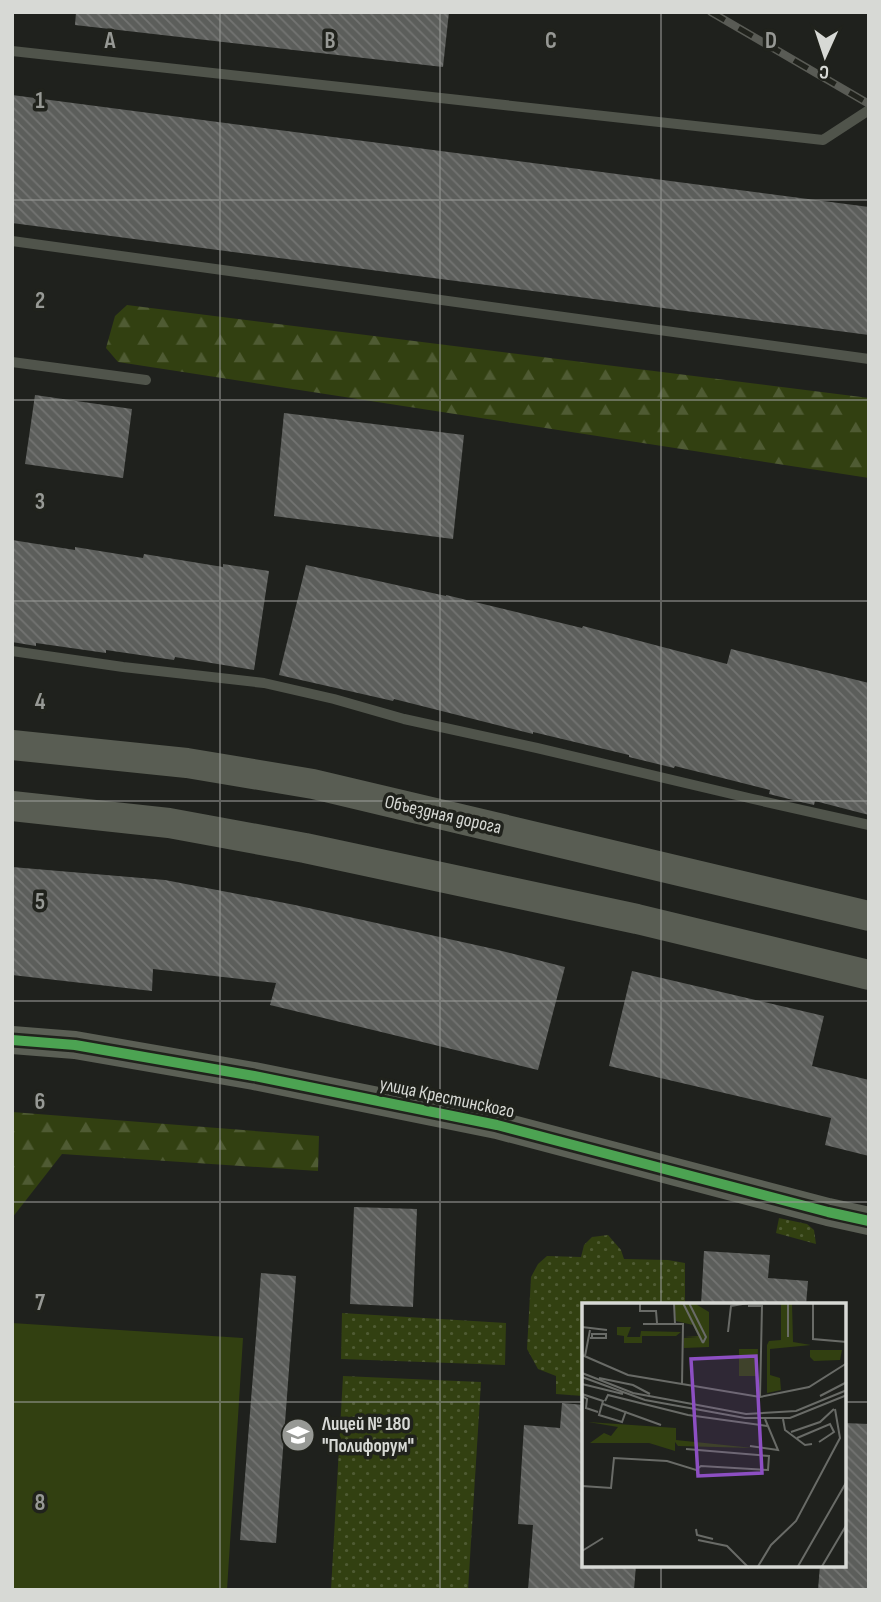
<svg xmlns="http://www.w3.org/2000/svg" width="881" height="1602" font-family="'Sofia Sans Condensed',sans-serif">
<defs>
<pattern id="grass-dots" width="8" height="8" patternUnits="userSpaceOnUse" patternTransform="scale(1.75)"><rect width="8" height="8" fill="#324011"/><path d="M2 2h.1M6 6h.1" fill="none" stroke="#4f5b33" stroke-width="1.8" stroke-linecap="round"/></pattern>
<pattern id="forest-firs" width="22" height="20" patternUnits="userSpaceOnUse" patternTransform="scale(1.75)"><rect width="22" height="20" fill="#324011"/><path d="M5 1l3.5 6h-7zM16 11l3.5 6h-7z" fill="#4f5b33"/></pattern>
<pattern id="building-back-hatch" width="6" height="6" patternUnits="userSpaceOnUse" patternTransform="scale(1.75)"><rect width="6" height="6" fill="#5c5e5b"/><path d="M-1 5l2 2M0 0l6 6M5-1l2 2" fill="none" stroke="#737472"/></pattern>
</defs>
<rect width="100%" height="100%" fill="#1f211d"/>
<path fill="url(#grass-dots)" d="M779,1218l28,6 7,6 2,14 -40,-11z
M608,1235l13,15 3,9 44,1 17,3v41h-101l-1,92 -27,-2v-18l-18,-7 -11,-20 4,-72 7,-13 9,-8 34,1 3,-12 8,-8z
M342,1313l164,10 -1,42 -164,-6z
M343,1376l138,6 -13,208h-137z"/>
<path fill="url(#forest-firs)" d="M127,305l742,93v80l-751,-116 -12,-14 9,-32z
M12,1112l307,24 -1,35 -256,-17 -50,64z"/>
<path fill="#324011" d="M12,1323l231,15 -16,252h-215z"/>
<path fill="url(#building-back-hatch)" d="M76,12h373l-6,55 -368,-42z
M12,95l857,112v128l-857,-112z
M35,395l97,14 -9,69 -98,-14z
M284,413l180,22 -11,104 -179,-23z
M12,540l63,10v-3l68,11 1,-4 79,13v-3l46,7 -15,99 -79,-13 -1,3 -68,-10v3l-70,-10v3l-24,-4z
M306,565l140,31v-1l136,33 1,-2 144,38 4,-15 138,34v132l-54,-14 -1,4 -13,-3 -32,-8 1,-4 -95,-24 -1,2 -45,-11v-2l-96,-23v2l-139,-35 -1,2 -114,-26z
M12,867l153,13 130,25 199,44 71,18 -27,103 -268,-65 6,-22 -123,-14 -1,22 -140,-16z
M632,971l192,45 -12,50 57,14v76l-44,-11 6,-27 -222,-52z
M354,1207l63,2 -4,98 -63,-3z
M704,1251l66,4 -2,23 40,3 -2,24h-105z
M261,1273l35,3 -20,267 -36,-3z
M562,1403l22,2v160h52l-2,25h-106l5,-65 -15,-1 6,-99 36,3z
M844,1423l25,1v166h-51l2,-25h24z"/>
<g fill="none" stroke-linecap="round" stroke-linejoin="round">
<path stroke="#50544b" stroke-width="10" d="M12,51l811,89 46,-30
M12,241l857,118
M12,362l134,18
M12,651l111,16 141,16 70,16 70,20 133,29 216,51 116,26"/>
<path stroke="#5b5f55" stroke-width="28" d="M12,1040l63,5 179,31 243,49 331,87 41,9"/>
<path stroke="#595d53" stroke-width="30" d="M12,745l175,18 126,21 556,132
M12,806l157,17 136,25 332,71 232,56"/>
<defs>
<path id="rail" d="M711,12l158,92"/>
</defs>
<use href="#rail" stroke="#595b55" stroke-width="8"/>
<use href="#rail" stroke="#20221c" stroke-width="5" stroke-dasharray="16" stroke-linecap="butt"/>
<defs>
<path id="cycleway" d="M12,1040l63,5 179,31 243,49 331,87 41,9"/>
</defs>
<use href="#cycleway" stroke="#20221c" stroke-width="15"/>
<use href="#cycleway" stroke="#4ca352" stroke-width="10"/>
</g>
<path fill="none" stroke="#979995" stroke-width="2" stroke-opacity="0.55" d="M220,12v1578M440,12v1578M661,12v1292M12,200h857M12,400h857M12,601h857M12,801h857M12,1001h857M12,1202h857M12,1402h572M844,1402h25M661,1565v25"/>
<defs>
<symbol id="school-disc" viewBox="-11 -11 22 22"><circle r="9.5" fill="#979995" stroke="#20221c"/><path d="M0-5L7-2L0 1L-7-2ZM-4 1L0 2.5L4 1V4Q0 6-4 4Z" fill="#fff"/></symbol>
</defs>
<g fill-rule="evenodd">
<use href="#school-disc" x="279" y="1416" width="38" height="38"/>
</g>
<g text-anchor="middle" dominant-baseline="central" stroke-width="7" stroke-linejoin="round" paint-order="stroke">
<g font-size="19" fill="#d7d9d5" stroke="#20221c">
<text transform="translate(443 815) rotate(13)">Объездная дорога</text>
<text transform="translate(447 1098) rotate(12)">улица Крестинского</text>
</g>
<g font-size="19" font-weight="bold" fill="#d7d9d5" stroke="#20221c" text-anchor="start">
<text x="322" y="1424">Лицей № 180<tspan x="322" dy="22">"Полифорум"</tspan></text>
</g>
</g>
<g transform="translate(582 1303)">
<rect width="264" height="264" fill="#1f211d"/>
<path d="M92,0h20l15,9v35l-25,1v-10h14l-14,-1 14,-1 -5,-11 -17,-4zM199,0h11l1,39 18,3 -41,4v26l10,3 1,12 -14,3v-48l2,-4 12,-1zM35,24h14l-4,10h13l1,-6 40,1 -5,4h-34v7h-18v-7l-7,-1z" fill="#324011"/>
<path d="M6,119l88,6v12l77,8 -75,-2 -3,-4v9l-26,-8h-59l14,-10 7,3 7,-9z" fill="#324011"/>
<path d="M157,46h19l-1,27h-18zM260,47l-2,10 -26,1 -4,-4v-7z" fill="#324011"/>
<path fill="none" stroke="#696b67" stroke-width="2" d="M58,0v8h16l1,12M92,0l1,21M101,0l20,40M107,0l17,34 -3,6M206,0v34M231,0v36l34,3M166,3h14l-2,91M61,21h40l-1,61M0,24l25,3M146,29l3,-26 17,-3M8,35h16v-4h-14v4M0,52l46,20 132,22 49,-10 38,-24M3,53l5,-26M0,70l51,20 113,21 50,-3 51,-21M0,74l63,23 100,18h45l57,-23M17,75l34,7 17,9M0,81l41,10M0,91l21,7 -4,14 23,7 4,-11M0,93l5,3 -1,9 12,4M238,93l27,-14M23,98l3,-6 80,20 79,11M21,101l58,21M201,116l2,11 20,15 7,-1M209,129l29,-10 14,-13M215,135l33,-14 4,8 -15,10M168,143l28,4 -13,-31M0,183l29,2 3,-30 53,3 29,9 5,-4 67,4 1,-14 -83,-7M114,226l1,6 16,4M116,237l29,6 22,22M0,248l21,-13M175,265l14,-23 25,-24 44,-83 -5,-29M215,265l50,-87M239,265l26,-44"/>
<path fill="#8d4fc3" fill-opacity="0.15" stroke="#8d4fc3" stroke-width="3.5" d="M174,53l6,117 -64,3 -7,-117z"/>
<rect width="264" height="264" fill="none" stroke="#d7d9d5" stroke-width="3.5"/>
</g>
<g font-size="23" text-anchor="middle" font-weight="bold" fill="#979995" stroke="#20221c" stroke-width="7" stroke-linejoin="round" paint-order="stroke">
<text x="110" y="48">A</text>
<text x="330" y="48">B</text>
<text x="551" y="48">C</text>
<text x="771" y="48">D</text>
<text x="40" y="108">1</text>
<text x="40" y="308">2</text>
<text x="40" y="509">3</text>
<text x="40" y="709">4</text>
<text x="40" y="909">5</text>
<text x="40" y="1109">6</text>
<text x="40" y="1310">7</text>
<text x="40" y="1510">8</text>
</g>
<rect width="881" height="1602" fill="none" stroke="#d7d9d5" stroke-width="28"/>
<g transform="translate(825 56) rotate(183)" stroke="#20221c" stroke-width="5" paint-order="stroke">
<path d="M0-5L12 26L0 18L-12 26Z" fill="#d7d9d5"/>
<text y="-10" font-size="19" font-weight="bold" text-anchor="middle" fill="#d7d9d5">С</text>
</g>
</svg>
